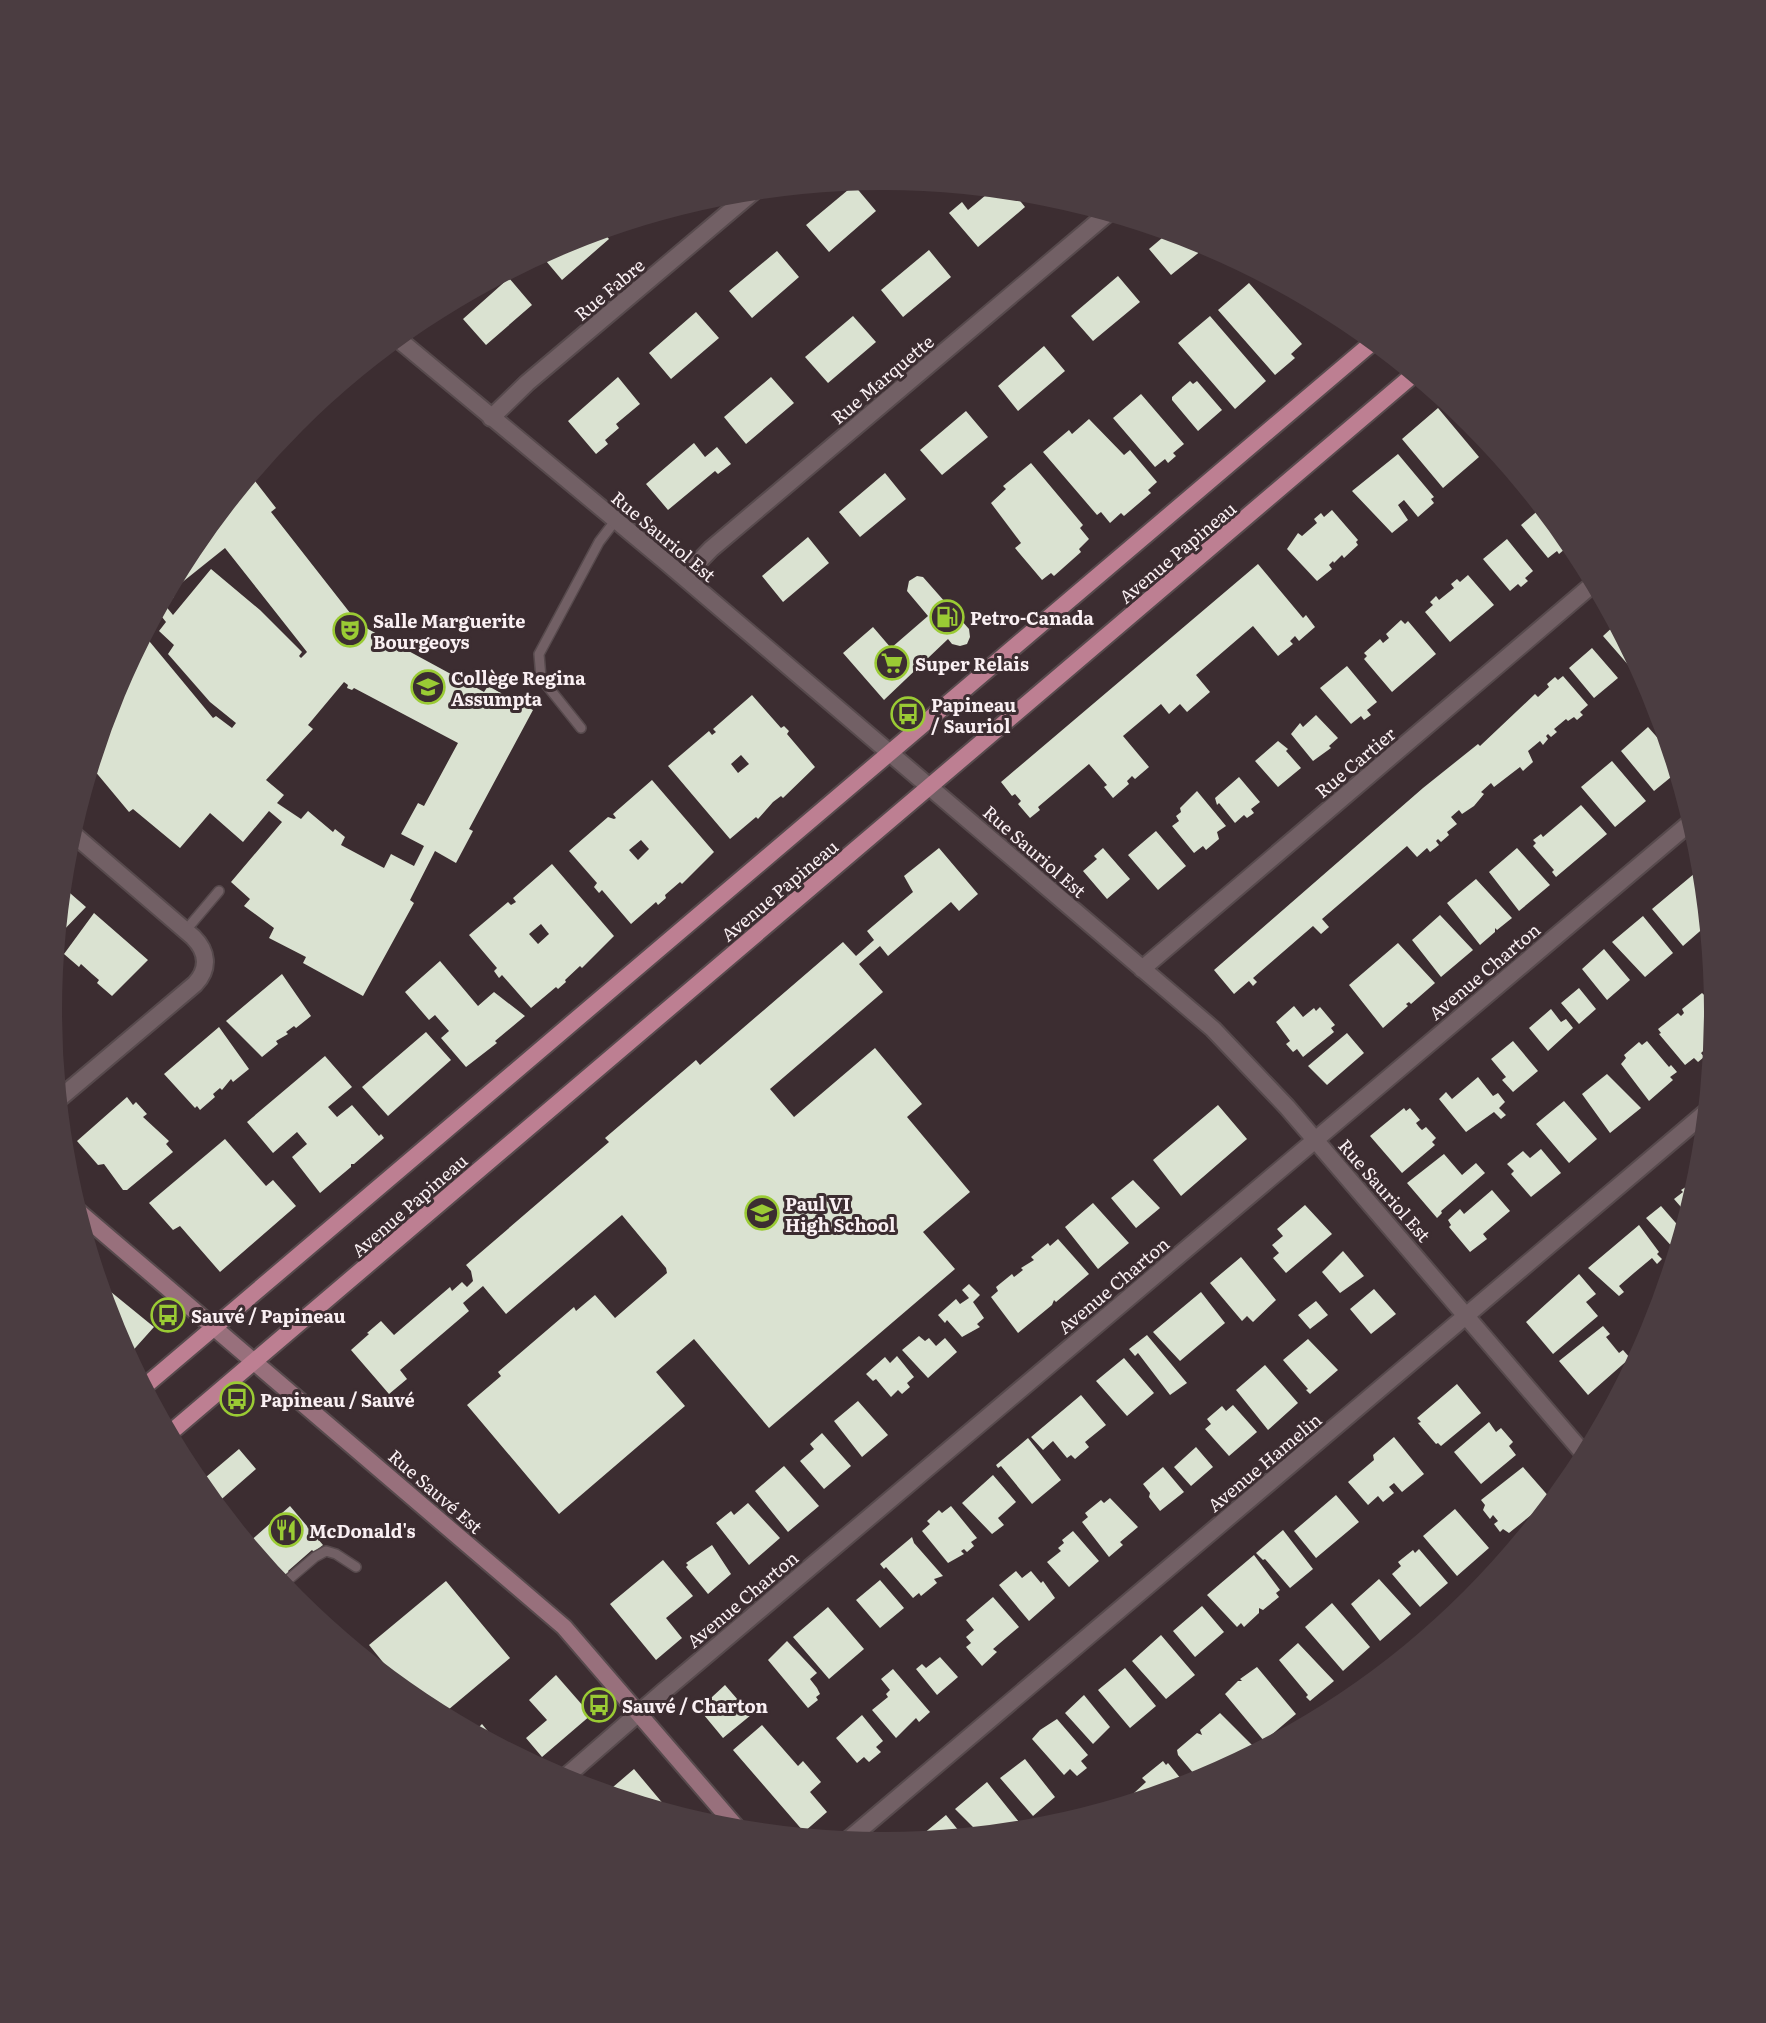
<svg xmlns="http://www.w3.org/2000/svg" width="1766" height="2023" font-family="Literata,serif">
<rect width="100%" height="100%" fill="#3c2d31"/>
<path fill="#dae2d1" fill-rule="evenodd" d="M854,185l22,26 -47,41 -23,-27z
M992,190l21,2 12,15 -47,40 -29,-34 13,-11 6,8z
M602,231l7,8 -47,41 -21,-25 24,-12z
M1168,233l39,13 -36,29 -22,-26z
M929,250l22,27 -48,40 -22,-27z
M777,251l22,26 -47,41 -23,-27z
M1118,276l22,26 -47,39 -22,-25z
M509,278l23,27 -46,40 -23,-26z
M1249,283l53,61 -11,10 4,4 -20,17 -57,-65z
M696,312l23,26 -48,41 -22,-26z
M853,316l23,26 -48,41 -23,-26z
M1210,316l56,65 -31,28 -57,-66z
M1044,346l21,25 -47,40 -20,-25z
M618,377l22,27 -24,20 3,4 -14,12 3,4 -12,10 -28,-33z
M771,377l23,26 -48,41 -22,-27z
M1190,381l3,3 4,-3 25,29 -24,21 -26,-31v-3z
M1141,394l43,50 -11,9 3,3 -8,7 -3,-4 -10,8 -42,-49z
M1438,408l41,49 -36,31 -41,-49z
M966,411l22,26 -46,38 -22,-25z
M1089,419l35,36 6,-5 27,32 -9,8 3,3 -27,23 -3,-3 -11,10 -9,-11 -4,3 -54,-63 26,-22 3,4z
M694,443l11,14 12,-10 14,17 -13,10 -3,-3 -47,39 -22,-26z
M1398,454l36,43 -3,2 3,4 -16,14 -14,-17 -6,5 10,15 -16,13 -40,-42z
M1031,463l52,62 -3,3 9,11 -10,10 2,3 -27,24 -3,-3 -9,7 -27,-32 6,-5 -30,-40 15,-14 -3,-3z
M885,473l21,26 -46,38 -21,-25z
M251,476l25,32 -5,4 83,106 14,11 116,63 4,-6 45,24 -64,119 4,2 -17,32 -21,-12 -25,49 4,3 -51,93 -60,-33 3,-6 -37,-19 5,-10 -30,-22 6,-7 -19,-17 51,-60 -13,-11 -26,31 -33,-29 -30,35 -47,-39 -4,3 -35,-42 -4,4 24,-81 31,-57 68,82 3,-2 16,12 4,-5 -26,-21 -42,-48 6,-9 -15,-14 7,-9 -8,-10 33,-63zM225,548l82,104 -6,6 -2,-2 3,-4 -42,-42 -49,-41 -38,46 -9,-11 10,-7 -4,-5zM344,682l4,3 -1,3 5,2 2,-2 104,55 -34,63 -6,-3 -17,31 23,12 -10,20 -23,-12 -7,14 -43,-23 4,-8 -10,-8 -2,3 -25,-21 -7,8 -24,-16 7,-8 -18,-15 47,-51 -5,-4z
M1541,508l27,33 -4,4 2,3 -7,6 -2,-3 -9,7 -27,-33z
M1332,510l26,30 -2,2 2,3 -14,13 -2,-3 -8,8 -1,-2 -4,4 3,4 -15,12 -30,-32 11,-16 4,3 15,-13 -3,-4 7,-6 3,4z
M808,537l21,26 -46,39 -21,-26z
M1507,539l26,32 -8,7 3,3 -7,6 -3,-3 -8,7 -27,-32z
M1258,564l45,54 3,-3 9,12 -16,14 -4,-5 -5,5 3,3 -15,12 -25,-30 -57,49 14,17 -23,20 -7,-8 -11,10 -8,-10 -38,32 26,31 -14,12 -3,-3 -5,5 2,3 -16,14 -9,-11 3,-2 -18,-21 -51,43 2,3 -10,8 -12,-14 3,-3 -6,-7 -3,2 -11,-14z
M1468,575l26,30 -44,37 -25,-30 8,-7 -3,-3 6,-6 3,4 15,-12 -3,-4 6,-5 3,3z
M917,576l6,1 30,34 16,18 1,8 -3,7 -7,2 -8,-2 -4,-5 -64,61 -41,-47 30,-26 18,21 37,-32 -21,-25 2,-10z
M1401,620l4,4 3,-3 28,33 -44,38 -28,-33 3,-3 -3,-3 16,-14 3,4 6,-5 -3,-4z
M1615,625l26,47 -4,3 -34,-39z
M1592,648l26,30 -24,20 -25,-30z
M1347,666l30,36 -10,8 4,5 -7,5 -3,-4 -10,8 -31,-36z
M1563,676l25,29 -8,7 3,3 -6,5 -3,-3 -6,4 -2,-2 -12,10 3,3 -6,5 -3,-3 -2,2 2,3 -5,6 -3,-4 -12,10 5,11 -10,9 -3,-4 -26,20 -3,-4 -10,9 3,2 -10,12 -12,8 -3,-4 -8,7 6,7 -10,8 2,3 -8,7 -3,-3 -2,2 3,4 -9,7 -3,-4 -10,9 -10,-11 -85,73 7,8 -8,7 -8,-8 -60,52 4,4 -4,4 -4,-5 -15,13 -20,-24 209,-182 55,-44 2,2 55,-52 3,3 11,-10 -2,-3 8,-7 3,3z
M752,695l29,33 3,-2 5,5 -2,3 28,33 -32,31 -2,-2 -8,6 -15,17 -2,-2 -26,22 -62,-73 41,-35 3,4 4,-3 -3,-3zM741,755l8,9 -11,9 -7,-9z
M1316,715l22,23 -9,8 2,2 -18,13 -22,-27 9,-11 3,4z
M1648,727l22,25 6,21 -22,18 -33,-40z
M1278,741l10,8 -2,2 15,17 -23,19 -23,-26z
M1612,761l34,40 -31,26 -34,-40z
M1239,777l21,25 -9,7 3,4 -7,5 -3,-3 -9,8 -16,-20 -2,2 -2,-7z
M652,780l62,72 -32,32 -2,-2 -15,13 1,3 -8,7 -2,-3 -25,22 -29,-34 -3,3 -5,-6 3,-4 -28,-32 39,-34 6,2 2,-1 -3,-4zM641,840l8,9 -11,11 -9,-10z
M1197,791l29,35 -9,6 2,7 -13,11 -3,-4 -9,7 -22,-27 7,-5 -3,-5 5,-4 -1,-4z
M1581,805l26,29 -51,43 -4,-5 2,-2 -21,-24 3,-3 -3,-3 8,-6 2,3z
M1156,831l30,35 -28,24 -30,-35z
M939,848l39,46 -19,17 -8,-9 -63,54 -8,-10 -21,18 24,28 -113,97 24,28 81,-69 47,56 -15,13 63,75 -47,40 32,37 -186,159 -75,-89 -38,33 29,34 -126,108 -92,-109 34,-29 -3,-4 76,-65 2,4 19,-16 20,23 52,-45 -1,-5 -44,-53 -116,99 -23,-28 -20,17 6,8 -69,59 7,9 -18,15 -38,-44 18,-16 -2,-1 14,-12 13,14 56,-48 2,4 10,-9 5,5 6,-6 -2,-10 -5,-6 143,-123 -4,-4 91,-78 4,5 143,-123 13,14 18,-16 -7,-9 46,-39 -9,-16z
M1103,848l27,31 -23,20 -24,-28 14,-12 -3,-3z
M1517,848l33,37 -31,26 -30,-39z
M552,864l62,72 -32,32 -2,-2 -15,14 1,2 -8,7 -2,-2 -25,21 -29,-33 -3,3 -5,-7 3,-3 -28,-33 39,-33 3,3 5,-3 -3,-4zM541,924l8,10 -11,10 -9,-10z
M1701,868l6,57 -24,21 -31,-37z
M1476,879l36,39 -15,12 -2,-2v4l-15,13 -33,-42z
M63,887l23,20 -28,29 4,-36z
M94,913l54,47 -36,36 -15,-13 2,-3 -7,-6 -11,-10 -2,3 -15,-13z
M1440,915l33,35 -32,27 -29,-37z
M1643,916l30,37 -28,24 -33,-35z
M1398,943l37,40 -24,21 -2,-2 -3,2 2,2 -25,22 -34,-43z
M1604,949l26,31 -23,20 -25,-31z
M440,961l38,45 16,-14 31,24 -30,25 2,2 -31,24 -25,-29 8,-7 -14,-16 -6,5 -24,-28z
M282,974l29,42 -15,12 -2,-2 -8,6 2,2 -12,7 2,3 -16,13 -36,-36z
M1579,988l17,21 -17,15 -18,-21z
M1702,993l12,11 -2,39 -11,10 3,4 -6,5 -4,-4 -9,7 -26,-31 2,-1 -3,-4 20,-16 3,3 3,-3 -2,-4z
M1294,1006l9,11 11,-9 2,3 4,-4 15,18 -4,3 3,4 -31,25 -6,-8 -4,3 -7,-8 4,-3 -14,-19z
M1551,1009l10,13 5,-3 7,9 -25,23 -19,-23z
M52,1018l10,9 -8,11z
M219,1027l30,42 -16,13 -2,-3 -9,11 -2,-2 -7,6 2,3 -15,13 -3,-4 -2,2 -31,-34z
M426,1032l25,28 -63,56 -26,-29z
M1347,1033l17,20 -37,32 -19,-19z
M1513,1041l25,30 -25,21 -11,-12 4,-3 -15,-18z
M1647,1041l22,26 2,-2 6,7 -7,5 3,3 -24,21 -28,-37 5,-6 -2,-3 15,-13 3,3z
M325,1056l27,31 -24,20 9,10 15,-12 27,31 2,-2 3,4 -30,26h-3v3l-31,26 -28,-36 15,-13 -10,-12 -24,21 -26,-31z
M1607,1074l34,34 -31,25 -28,-39z
M1478,1077l15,19 5,-3 7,9 -6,6 7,7 -5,4 -7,-7 -28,20 -27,-33 7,-7 6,7z
M127,1097l6,8 3,-3 11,12 -4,3 26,24 -3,3 7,8 -46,38h-4l-19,-26 -6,1 -21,-24z
M1564,1101l33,38 -28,24 -33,-39z
M1218,1105l29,34 -66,57 -28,-36z
M1404,1108l2,3 4,-3 10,12 -4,3 3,4 3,3 4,-3 10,11 -4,4 3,3 -33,28 -32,-37z
M225,1139l41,47 7,-6 23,26 -76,66 -40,-46 -7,4 -24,-27z
M1541,1149l20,24 -30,24 -20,-23 3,-3 -7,-7 16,-13 7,7z
M1444,1154l18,21 14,-12 9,10 -44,38 1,2 -5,5 -30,-35z
M1133,1180l27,28 -24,20 -25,-30z
M1697,1180l-10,34 -13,-15 9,-7 -2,-2z
M1492,1190l18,21 -27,23 4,5 -17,13 -21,-25 2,-2 -3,-5 12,-11 4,5z
M1093,1203l36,40 -31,26 -33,-42z
M1305,1205l27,29 -46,39 -13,-15 6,-5 -7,-8 11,-9 -6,-7z
M1661,1206l21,24 -6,21 -30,-33z
M1639,1225l20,27 -2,2 5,5 -5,5 -5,-6 -18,15 -15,13 5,6 -5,4 -31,-28z
M1058,1239l31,35 -33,28 -2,-2 -2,5 -34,28 -27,-36 7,-6 -2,-4 16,-13 2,3 9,-7 -2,-2 13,-8 -3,-3 17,-14 2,3z
M1343,1251l21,25 -24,17 -18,-21z
M1241,1257l35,43 -23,22 -6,-6 -5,5 -32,-38z
M1579,1274l17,20 -10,8 12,14 -45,38 -27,-32z
M100,1283l54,44 -26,29 -14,-26z
M969,1284l11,11 -7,7 11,16 -7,6 3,3 -18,10 -15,-17 -2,3 -7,-8 18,-16 4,5 9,-6 -7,-8z
M1374,1289l22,25 -25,20 -21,-25z
M1201,1292l24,31 -45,38 -27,-29z
M1316,1301l12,14 -18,14 -12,-14z
M1603,1326l7,8 -4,3 13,16 4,-3 7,8 -42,37 -29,-34z
M1147,1335l40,48 -17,12 -32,-42 -3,3 -6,-7z
M919,1336l6,5 4,-3 7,8 9,-8 12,14 -29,26 -26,-28z
M1308,1339l30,31 -28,24 -4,-4 2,-1 -25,-29z
M897,1356l17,21 -7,6 3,4 -8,7 -4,-4 -7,7 -15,-18 -3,2 -7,-7 19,-17 5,6z
M1124,1358l30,35 -27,23 -31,-35z
M1265,1365l33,38 -30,27 -32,-40z
M1457,1384l24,29 -40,33 -3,-3 -2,1 -18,-21 3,-1 -4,-4z
M1081,1395l25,30 -21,17 4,5 -14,12 -4,-4 -4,3 -14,-17 -10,9 -12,-13z
M858,1401l30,34 -26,22 -28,-36z
M1233,1405l24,27 -28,24 -24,-27 6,-5 -4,-5 15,-13 4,5z
M1489,1422l7,10 5,-4 12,14 -4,4 7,9 -35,29 -27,-32z
M822,1433l29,33 -27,23 -24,-28 14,-12 -4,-5z
M1394,1437l30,37 -22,18 -8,-9 -5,4 5,6 -11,9 -5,-6 -10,9 -20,-23 26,-22 -1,-5z
M1028,1438l33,42 -29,24 -31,-38 -3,2 -2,-3z
M1196,1447l17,20 -22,19 -17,-19z
M239,1449l17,20 -40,35 -17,-21z
M784,1466l35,40 -31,26 -33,-41z
M1163,1467l21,25 -24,19 -11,-14 1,-4 -7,-9z
M1523,1467l28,32 -42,34 -6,-4 -3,3 -6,-8 4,-3 -5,-6 -3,4 -7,-9 2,-5 -4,-5z
M993,1475l23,27 -18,16 6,7 -12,9 -30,-31z
M1336,1495l23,27 -43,36 -22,-27z
M1110,1498l28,29 -18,15 3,3 -14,12 -27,-35 6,-5 -3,-4 16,-13 3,3z
M748,1503l32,35 -31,27 -33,-42 15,-12 3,4z
M290,1506l33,39 -9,7 -2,-2 -24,21 2,3 -10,8 -32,-39z
M951,1506l26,32 -6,4 3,4 -7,6 -3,-3 -3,2 3,3 -16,9 -26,-32 8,-7 -3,-3 12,-11 3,3z
M1455,1509l34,39 -32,28 -34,-40z
M1283,1530l30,39 -23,19 -25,-29 -2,1 -7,-7z
M1073,1531l26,30 -30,26 -22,-25 14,-11 -3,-3 6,-5 -2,-3z
M912,1537l2,6 29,33 -9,3 3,4 -16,13 -2,-3 -6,5 -27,-31 -2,2 -4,-5z
M712,1545l19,29 -23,20 -22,-27 2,-2 -2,-2z
M1419,1549l29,34 -28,24 -28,-33 9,-8 -3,-4 15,-12 2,3z
M1254,1555l26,35 -4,3 3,4 -16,13 -4,-2v5l-15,14 -3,-4 -4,4 -30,-32z
M663,1560l30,36 -27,22 16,20 -26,22 -46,-56z
M1016,1571l6,7 9,-7 10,12 2,-2 12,17 -26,23 -30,-36z
M1379,1579l32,35 -31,27 -29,-37z
M880,1580l24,28 -24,20 -24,-28z
M446,1581l64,77 -68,57 -34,-22 -39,-48z
M993,1597l26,30 -26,22 4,3 -15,14 -16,-19 5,-4 -5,-6 8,-7 -8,-10z
M1332,1603l38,44 -27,24 -38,-44z
M1202,1606l22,26 -29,25 -22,-26z
M828,1607l36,42 -35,30 -36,-42z
M1161,1635l34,40 -29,24 -34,-38z
M787,1641l30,32 -7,6 7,9 3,6 -4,3 2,3 -10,8 -40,-48z
M1298,1643l36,38 -24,20 -4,-4 2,-2 -29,-35z
M940,1657l18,20 -21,18 -21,-26 6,-5 4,4z
M1257,1667l39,47 -32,27 -39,-47 13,-13h4l-2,-2z
M1125,1668l31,38 -26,22 -32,-38z
M893,1669l37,43 -11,10 -3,-4 -20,20 -24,-28 16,-13 -2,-3 4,-4 -9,-11z
M556,1675l35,40 -49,42 -16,-19 21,-18 -18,-20z
M725,1685l26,30 -28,23 -24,-29z
M1084,1695l26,32 -17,17 -28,-31z
M1220,1713l34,34 -16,14 -38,20 -22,-26 -1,-5 20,-17 5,2 -2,-5z
M862,1715l21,26 -7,6 5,5 -12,10 -5,-5 -7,6 -21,-25z
M1057,1719l31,36 -7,6 6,7 -10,8 -7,-7 -6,6 -32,-36 8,-9z
M482,1724l17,21 -25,-13z
M762,1725l36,41 5,-5 18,21 -11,10 17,20 -23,20 -71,-82z
M1025,1759l30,38 -22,19 -33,-38z
M1163,1761l3,4 2,-2 18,22 -64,19 24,-22 -4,-4z
M634,1769l31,37 5,6 -64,-19z
M987,1782l36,45 -3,3 -40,4 -25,-25z
M946,1815l17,21 -46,3z"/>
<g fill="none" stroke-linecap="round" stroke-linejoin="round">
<defs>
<path id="service" d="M1286,288l7,4
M581,728l-40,-50 -2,-24 60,-112 16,-21
M186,930l33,-39
M282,1585l33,-28 11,-6 10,3 20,13"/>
<path id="minor" d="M398,339l267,222 548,468 74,78 298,348
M491,418l36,-35 226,-191
M684,577l27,-28 396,-335
M1142,969l451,-385
M60,1098l135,-114c15,-16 12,-33 -2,-47l-121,-104
M563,1779l101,-88 1027,-869
M848,1840l857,-727"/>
<path id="secondary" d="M79,1212l485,415 174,202"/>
<path id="primary" d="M145,1386l1228,-1044
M170,1433l1243,-1058"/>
</defs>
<use href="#service" stroke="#574a4d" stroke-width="12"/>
<use href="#minor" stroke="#574a4d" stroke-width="20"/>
<use href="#secondary" stroke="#574a4d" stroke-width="20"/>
<use href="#primary" stroke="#574a4d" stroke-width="20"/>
<use href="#service" stroke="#726065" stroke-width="9"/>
<use href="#minor" stroke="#726065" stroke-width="16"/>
<use href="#secondary" stroke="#98707c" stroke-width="16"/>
<use href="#primary" stroke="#bd7f92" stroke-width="16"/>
</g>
<defs>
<symbol id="fuel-ring" viewBox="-11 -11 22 22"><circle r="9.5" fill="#3c2d31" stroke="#9acb34" stroke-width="1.5"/><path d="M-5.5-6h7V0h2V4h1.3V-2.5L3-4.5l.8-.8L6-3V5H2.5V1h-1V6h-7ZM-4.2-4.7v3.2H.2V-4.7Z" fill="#9acb34"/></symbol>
<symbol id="theatre-ring" viewBox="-11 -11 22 22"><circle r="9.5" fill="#3c2d31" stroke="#9acb34" stroke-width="1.5"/><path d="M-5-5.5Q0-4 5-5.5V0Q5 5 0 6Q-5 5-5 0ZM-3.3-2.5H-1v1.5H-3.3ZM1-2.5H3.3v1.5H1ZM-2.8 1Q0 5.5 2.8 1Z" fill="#9acb34"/></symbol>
<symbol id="supermarket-ring" viewBox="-11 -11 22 22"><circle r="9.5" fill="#3c2d31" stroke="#9acb34" stroke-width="1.5"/><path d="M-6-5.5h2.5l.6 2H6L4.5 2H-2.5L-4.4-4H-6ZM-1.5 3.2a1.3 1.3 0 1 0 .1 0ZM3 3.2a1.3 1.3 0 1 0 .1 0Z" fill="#9acb34"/></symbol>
<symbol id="school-ring" viewBox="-11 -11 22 22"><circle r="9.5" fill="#3c2d31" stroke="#9acb34" stroke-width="1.5"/><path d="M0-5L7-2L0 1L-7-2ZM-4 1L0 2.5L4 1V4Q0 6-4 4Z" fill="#9acb34"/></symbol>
<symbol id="bus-ring" viewBox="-11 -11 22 22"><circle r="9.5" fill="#3c2d31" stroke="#9acb34" stroke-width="1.5"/><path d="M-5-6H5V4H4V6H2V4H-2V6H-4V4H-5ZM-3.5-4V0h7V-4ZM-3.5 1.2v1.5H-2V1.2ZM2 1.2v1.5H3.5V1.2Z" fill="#9acb34"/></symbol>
<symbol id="restaurant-ring" viewBox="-11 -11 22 22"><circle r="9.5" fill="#3c2d31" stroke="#9acb34" stroke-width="1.5"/><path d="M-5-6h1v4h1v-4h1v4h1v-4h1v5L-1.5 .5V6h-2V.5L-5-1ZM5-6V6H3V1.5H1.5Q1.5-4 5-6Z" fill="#9acb34"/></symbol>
</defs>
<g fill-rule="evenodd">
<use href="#fuel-ring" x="928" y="598" width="38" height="38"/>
<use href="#theatre-ring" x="331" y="611" width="38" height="38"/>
<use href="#supermarket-ring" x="873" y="644" width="38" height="38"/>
<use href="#school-ring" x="409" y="668" width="38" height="38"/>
<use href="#bus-ring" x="889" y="695" width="38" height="38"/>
<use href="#school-ring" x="743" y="1194" width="38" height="38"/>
<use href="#bus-ring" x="149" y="1296" width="38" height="38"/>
<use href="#bus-ring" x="218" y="1380" width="38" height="38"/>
<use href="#restaurant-ring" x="267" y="1511" width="38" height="38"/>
<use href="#bus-ring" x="580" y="1686" width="38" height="38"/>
</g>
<g text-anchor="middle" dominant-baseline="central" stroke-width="6" stroke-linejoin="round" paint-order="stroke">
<g font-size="18" fill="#faf0f3" stroke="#3c2d31">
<text transform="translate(609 289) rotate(-40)">Rue Fabre</text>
<text transform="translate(882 379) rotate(-40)">Rue Marquette</text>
<text transform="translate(664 536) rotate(40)">Rue Sauriol Est</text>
<text transform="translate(1177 552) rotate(-40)">Avenue Papineau</text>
<text transform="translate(1355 762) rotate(-40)">Rue Cartier</text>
<text transform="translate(1035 851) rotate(41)">Rue Sauriol Est</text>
<text transform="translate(779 890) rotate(-40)">Avenue Papineau</text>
<text transform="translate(1484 971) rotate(-40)">Avenue Charton</text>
<text transform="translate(1385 1190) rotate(49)">Rue Sauriol Est</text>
<text transform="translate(409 1205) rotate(-41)">Avenue Papineau</text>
<text transform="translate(1113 1285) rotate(-40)">Avenue Charton</text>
<text transform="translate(1264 1462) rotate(-40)">Avenue Hamelin</text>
<text transform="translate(436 1491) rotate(41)">Rue Sauvé Est</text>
<text transform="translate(742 1599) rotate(-40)">Avenue Charton</text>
</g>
<g font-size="18" font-weight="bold" fill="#faf0f3" stroke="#3c2d31" text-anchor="start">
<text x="970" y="617">Petro-Canada</text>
<text x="373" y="620">Salle Marguerite<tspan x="373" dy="21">Bourgeoys</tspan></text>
<text x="915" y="663">Super Relais</text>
<text x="451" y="677">Collège Regina<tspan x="451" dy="21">Assumpta</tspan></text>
<text x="931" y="704">Papineau<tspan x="931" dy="21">/ Sauriol</tspan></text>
<text x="785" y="1203">Paul VI<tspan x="785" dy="21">High School</tspan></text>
<text x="191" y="1315">Sauvé / Papineau</text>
<text x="260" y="1399">Papineau / Sauvé</text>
<text x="309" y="1530">McDonald's</text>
<text x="622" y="1705">Sauvé / Charton</text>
</g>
</g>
<path d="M0 0H1766V2023H0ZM62 1011a821 821 0 1 1 1642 0a821 821 0 1 1-1642 0Z" fill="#4b3d41" fill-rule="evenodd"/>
</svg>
